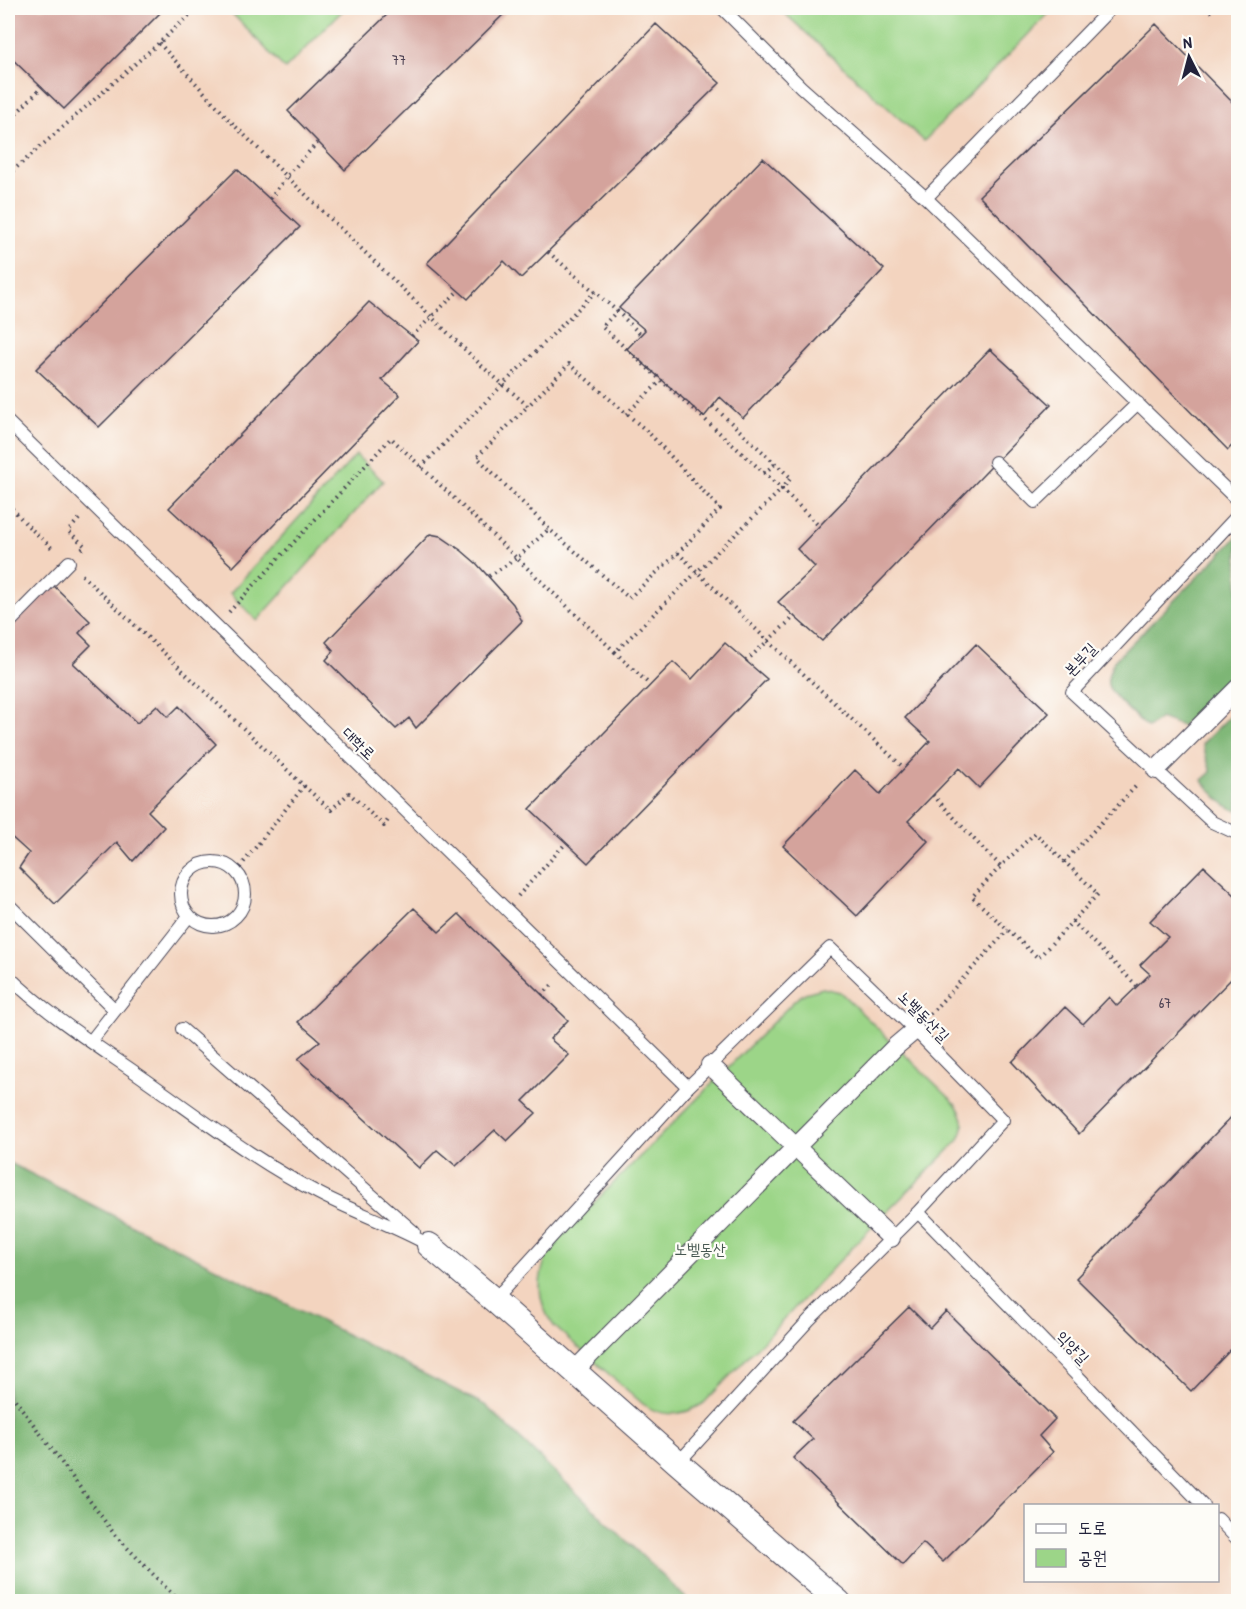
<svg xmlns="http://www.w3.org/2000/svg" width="1246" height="1609" font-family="'Patrick Hand','Poor Story',sans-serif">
<rect width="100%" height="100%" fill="#fdfcf7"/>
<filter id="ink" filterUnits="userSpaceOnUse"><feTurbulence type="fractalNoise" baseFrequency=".0167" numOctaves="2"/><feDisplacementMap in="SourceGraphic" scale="12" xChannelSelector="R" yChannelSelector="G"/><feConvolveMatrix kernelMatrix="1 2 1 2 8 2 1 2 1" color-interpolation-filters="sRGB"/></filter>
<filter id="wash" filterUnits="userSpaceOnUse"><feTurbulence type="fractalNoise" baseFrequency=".008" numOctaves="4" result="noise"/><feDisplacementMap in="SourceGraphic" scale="24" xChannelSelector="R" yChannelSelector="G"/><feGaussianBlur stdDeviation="1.35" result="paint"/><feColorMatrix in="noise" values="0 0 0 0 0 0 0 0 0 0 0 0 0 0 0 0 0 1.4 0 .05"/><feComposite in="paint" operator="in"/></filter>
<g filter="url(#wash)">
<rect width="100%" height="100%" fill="#f4e4cb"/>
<path fill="#f3d4bf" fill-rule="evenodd" d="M8,8h1230v1593h-898l-332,-192zM1026,1506h192v74h-192z"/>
<path fill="#9cd588" stroke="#5f7c62" stroke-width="1.5" d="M227,8h118l-60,61z
M779,8h275l-130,133z
M356,455l27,26 -126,140 -27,-28z
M823,988l17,4 115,111c10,15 11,23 3,38l-89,89 -165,173c-20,13 -42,15 -61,1l-89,-78c-16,-21 -18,-43 -8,-68 3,-8 11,-16 16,-23l233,-235 10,-7z"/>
<path fill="#7db674" stroke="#506c58" stroke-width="1.5" d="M1238,536v132l-56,58 -22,-8 -12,10c-10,-10 -36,-31 -40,-43 -2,-8 3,-17 6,-24z
M1238,708v103c-15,-4 -26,-19 -36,-31l9,-8 -9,-28z
M8,1162l477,243 204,196h-681z"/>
<g id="blocks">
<path fill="#d4a39c" d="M8,8h157l-101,101 -56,-54z
M394,8h116l-165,162 -57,-59z
M656,24l64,59 -199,195 -17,-17 -36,38 -41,-36z
M1156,24l82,84v331l-10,11 -249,-254z
M763,158l121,111 -141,149 -23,-21 -16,20 -77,-68 18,-19 -26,-22z
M237,169l63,58 -201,200 -63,-58z
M369,302l49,39 -36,39 18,15 -167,172 -64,-59z
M990,349l61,56 -229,236 -44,-39 37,-35 -18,-18z
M430,534l10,2 22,15 15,13 36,40 9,17 -106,107 -7,-10 -13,11 -70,-69 8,-9 -8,-9z
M52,584l38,37 -11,12 12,12 -18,18 64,60 20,-18 11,12 11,-11 37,38 -68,67 16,16 -31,34 -16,-19 -62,62 -36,-36 10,-15 -21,-19v-205z
M725,643l42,36 -179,184 -58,-54 143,-147 19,17z
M976,644l73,69 -70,75 -20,-20 -51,53 20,20 -71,75 -74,-70 72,-76 25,24 50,-53 -25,-23z
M1204,866l34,32v74l-159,162 -67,-72 53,-55 18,17 26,-27 8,9 33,-32 -10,-9 28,-28 -18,-16z
M414,908l25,24 20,-18 109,106 -18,19 19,16 -46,46 13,12 -29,28 -12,-11 -39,36 -19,-16 -18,18 -121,-109 22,-18 -22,-19z
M1238,1110v232l-47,49 -115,-113z
M909,1307l21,21 16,-17 109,108 -16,17 14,16 -110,110 -20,-19 -20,22 -110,-107 20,-19 -20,-18z"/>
</g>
</g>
<g filter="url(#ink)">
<use href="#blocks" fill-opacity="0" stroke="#423f51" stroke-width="1.5"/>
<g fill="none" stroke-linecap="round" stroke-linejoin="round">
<defs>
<path id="service" d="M722,8l79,79 125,111 312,303
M926,198l185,-190
M8,422l680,665
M995,462l40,40 103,-99
M1238,515l-166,177 140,130 26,12
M8,624l61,-62
M181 894a32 32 0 1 1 64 0a32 32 0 1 1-64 0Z
M8,904l107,106
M8,976c41,40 91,71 138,104 56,39 111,82 172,113 36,19 75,32 111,52
M182,1029l232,203
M91,1041l98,-125
M918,1212l286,294
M494,1300l194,-213 142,-139 85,82 88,90 -85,92 -109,108 -131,143
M1218,1519l20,21"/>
<path id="pedestrian" d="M1156,770l82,-82
M710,1065l181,173
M574,1371l322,-325 19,-16"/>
<path id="minor" d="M429,1245l65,55 184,163 161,139"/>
</defs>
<use href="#service" stroke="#423f51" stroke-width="14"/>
<use href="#pedestrian" stroke="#423f51" stroke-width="20"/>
<use href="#minor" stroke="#423f51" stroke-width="26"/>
<path stroke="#423f51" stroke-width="4" stroke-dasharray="1.5 4.5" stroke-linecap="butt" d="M1205,8l4,4 7,-4
M159,43l76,83 250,243 43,37 41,-42 80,69 71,76 -42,44 -49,45 -80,-69 -72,-72 51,-51
M8,122l34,-35
M8,175l151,-132 38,-35
M270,199l17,-23 31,-34
M617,311l24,24
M412,336l47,-46
M713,406l78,72 -9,11 37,37
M626,414l35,-33
M421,467l174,-175
M764,473l11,-9
M8,504l19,21 27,25
M79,519l-11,12 17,15 -3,3
M678,553l89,87 137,128
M82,575l222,211 -68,86
M489,576l28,-18 32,-29
M229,612l162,-174 224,214 167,-163 -180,-162 15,-16 -69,-59
M615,652l35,33
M746,661l49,-45
M304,786l27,24 18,-17 35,33 4,-6
M933,795l52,56 16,15 34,-33 63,61 -60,64 -66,-61 29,-31
M1064,862l74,-78
M518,896l48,-53
M1072,921l65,65
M542,995l12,-12
M930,1014l78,-84
M8,1390l107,145 65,67"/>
<use href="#service" stroke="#fff" stroke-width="12"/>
<use href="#pedestrian" stroke="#fff" stroke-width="18"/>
<use href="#minor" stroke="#fff" stroke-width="24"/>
</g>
</g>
<g text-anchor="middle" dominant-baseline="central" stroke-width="4.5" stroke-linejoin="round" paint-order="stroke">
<g font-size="14" fill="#4e4253">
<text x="399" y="59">77</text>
<text x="1165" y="1002">67</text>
</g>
<g font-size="16" fill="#22223b" stroke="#fdfcf7">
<text transform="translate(1080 659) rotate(-47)">본부길</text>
<text transform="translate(359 743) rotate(44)">대학로</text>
<text transform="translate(924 1016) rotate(45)">노벨동산길</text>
<text transform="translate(1073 1347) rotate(46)">익양길</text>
</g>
<g font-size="16" fill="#475852" stroke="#fdfcf7">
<text x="700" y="1249">노벨동산</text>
</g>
</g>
<rect width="1246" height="1609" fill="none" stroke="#fdfcf7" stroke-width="30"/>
<rect x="1024" y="1504" width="195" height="78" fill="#fdfcf7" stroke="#a5a5ac" stroke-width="1.5"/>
<rect x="1036" y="1524" width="30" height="9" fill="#ffffff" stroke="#a5a5ac" stroke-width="1.5"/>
<text x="1078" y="1534" font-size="18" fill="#22223b">도로</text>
<rect x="1036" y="1549" width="30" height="18" fill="#9cd588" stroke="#a5a5ac" stroke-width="1.5"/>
<text x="1078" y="1564" font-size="18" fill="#22223b">공원</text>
<g transform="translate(1189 57) rotate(354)" stroke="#fdfcf7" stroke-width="4.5" paint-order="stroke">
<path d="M0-4.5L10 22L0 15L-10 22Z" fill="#22223b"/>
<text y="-9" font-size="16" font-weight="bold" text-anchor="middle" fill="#22223b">N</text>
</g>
</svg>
